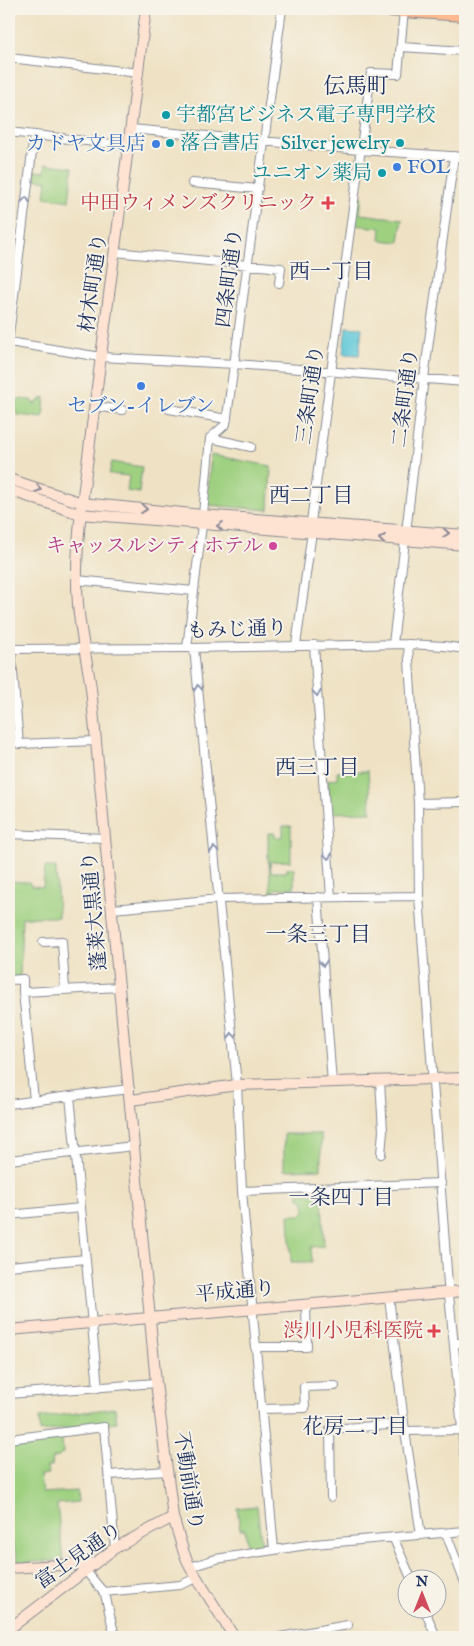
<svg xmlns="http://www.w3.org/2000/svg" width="474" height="1646" font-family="'IM FELL English','Noto Serif JP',serif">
<rect width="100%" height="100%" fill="#f7f3e8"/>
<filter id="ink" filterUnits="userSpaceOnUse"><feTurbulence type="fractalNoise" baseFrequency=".02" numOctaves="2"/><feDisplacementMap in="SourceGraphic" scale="10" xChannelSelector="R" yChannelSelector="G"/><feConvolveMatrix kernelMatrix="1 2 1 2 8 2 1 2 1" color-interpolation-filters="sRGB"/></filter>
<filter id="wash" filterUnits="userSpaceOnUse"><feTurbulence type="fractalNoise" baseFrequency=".0096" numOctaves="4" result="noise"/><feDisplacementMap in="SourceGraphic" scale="20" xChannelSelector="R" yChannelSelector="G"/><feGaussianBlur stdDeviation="1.12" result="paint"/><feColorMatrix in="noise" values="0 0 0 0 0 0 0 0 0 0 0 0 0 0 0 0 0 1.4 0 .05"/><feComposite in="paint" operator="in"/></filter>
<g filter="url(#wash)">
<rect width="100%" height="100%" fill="#efe2c4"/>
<path fill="#9ed080" stroke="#5c806f" d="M46,164l27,3 -4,34 -24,-4 2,-16 -14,-2 1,-8 11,1z
M357,196h5l-2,18 42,5 -3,23 -19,-2 1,-12 -27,-3z
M9,397l3,1v4h3l4,-3 12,1 3,4 11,-7 -2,21 -25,-3 -2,-3h-5l1,-5 -3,-3z
M211,455l60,11 -2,44 -62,-5z
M112,462l30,5 -3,26 -12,-2 2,-15 -20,-2z
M368,771l3,41 -41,1 -2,-33 9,-1v-7z
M283,826h8v35l-23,1v-29h7v4h8z
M270,862l1,10h16v-4h7v20l-20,1v7h-3l-2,-33z
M45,867h11l2,50h-36l-2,59 -11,1v-96l20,1 2,4 12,1z
M284,1134h37v35l-37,1z
M322,1193l2,53 -13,1 1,15h-21l-2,-47h12l4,-4 -1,-9 -4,-3 -3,-5z
M115,1408l2,14 -77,10 -1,-14z
M62,1438l1,15 -4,4 -6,1 -1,8 -5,1 1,7 -8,1 2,18 35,-2 1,11 -21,2 6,56 -44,3 -10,-29v-90z
M257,1506l5,42 -14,2 -3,-21h-5l-3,-21z"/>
<path fill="#5dc7d7" stroke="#3c7b9a" d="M346,327l16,1 -3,27 -16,-1z"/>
</g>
<g filter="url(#ink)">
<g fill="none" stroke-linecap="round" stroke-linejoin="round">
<defs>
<path id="street" d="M401,47l64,4
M9,58l130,15
M131,129l229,21 105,7
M9,132l120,14
M192,183l66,6
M115,252l166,16 -2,15
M9,335l25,-199
M9,342l92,15 134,7 230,18
M94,406l28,4
M169,409l58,10
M210,438l41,9
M76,580l118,11
M393,644l31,-266 30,-222
M408,644l10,159 1,93 29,388 17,176
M296,645l16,-113 -1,-10 60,-449 27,1 6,-64
M314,645l17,252
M187,648l15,-123 8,-87 16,-14 56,-415
M9,649l178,-1 221,-4 36,2 21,3
M11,649l8,95 77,-3
M418,803l47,-1
M9,834l96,4
M318,897l14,186
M113,909l106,-10 200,-3
M43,942l19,-1 3,49
M9,980l14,-1v13l97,-5
M23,992l11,108
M380,1081l3,50 -2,23
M9,1104l61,-8
M9,1160l125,-14
M242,1191l199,-8
M81,1208l-11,-112 60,-7
M9,1215l72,-7 17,180
M9,1266l77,-7
M389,1297l16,134 16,104
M454,1343h11
M255,1347h52l-1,-43
M9,1394l147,-11
M261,1409l44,-1 -1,-21 31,-1
M405,1431l57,-1
M9,1439l95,-12 11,121
M109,1475l58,-4
M331,1497l-1,-68 74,-5
M446,1533l19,50
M393,1537l18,41
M274,1550l40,-6 151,-13
M190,1567l26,-8 58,-9 -32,-359 -5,-106 -43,-437
M85,1570l20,24 10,43
M103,1592l77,-7 17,-7
M424,1608l12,29
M280,1637l68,-12"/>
<path id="secondary" d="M146,9l-64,494c-4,33 -7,67 -4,101 2,28 9,56 13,84l65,695 17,134 11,36 6,14 44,70
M9,479l73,24 120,12 263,20
M9,490l71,24 385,31
M131,1100l106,-15 228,-7
M9,1330l456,-39
M9,1568l86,-5
M9,1629l106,-81 58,-31"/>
<path id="highway" d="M386,9l79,5"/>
</defs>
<use href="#street" stroke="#858891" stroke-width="10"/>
<use href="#secondary" stroke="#858891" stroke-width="12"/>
<use href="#highway" stroke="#858891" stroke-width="16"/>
<use href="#street" stroke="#fff" stroke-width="8"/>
<use href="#secondary" stroke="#fee3d2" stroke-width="10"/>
<use href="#highway" stroke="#fcba8e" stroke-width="14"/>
</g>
<defs><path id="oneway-chevron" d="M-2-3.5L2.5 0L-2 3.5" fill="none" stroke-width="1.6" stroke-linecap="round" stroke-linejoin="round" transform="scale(1.25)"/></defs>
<g stroke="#8d97ae">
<use href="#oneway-chevron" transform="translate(26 200) rotate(-83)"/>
<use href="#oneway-chevron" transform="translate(198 688) rotate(-96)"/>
<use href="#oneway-chevron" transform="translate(317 693) rotate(86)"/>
<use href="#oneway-chevron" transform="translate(214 850) rotate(-96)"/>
<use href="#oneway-chevron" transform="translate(328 856) rotate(86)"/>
<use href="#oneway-chevron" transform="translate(323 963) rotate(86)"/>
<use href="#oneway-chevron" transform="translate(232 1036) rotate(-95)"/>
</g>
<g stroke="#8c8998">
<use href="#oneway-chevron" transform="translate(38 489) rotate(18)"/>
<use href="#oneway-chevron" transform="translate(144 509) rotate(6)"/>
<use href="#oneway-chevron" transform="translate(220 526) rotate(-176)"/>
<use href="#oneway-chevron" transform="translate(446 533) rotate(5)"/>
<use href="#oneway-chevron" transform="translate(382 539) rotate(-174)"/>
</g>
</g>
<g fill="#0f9aa8" stroke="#f7f3e8" stroke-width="2">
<circle cx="166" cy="115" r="5"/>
<circle cx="170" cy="143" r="5"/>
<circle cx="400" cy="143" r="5"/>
<circle cx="382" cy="173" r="5"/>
</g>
<g fill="#3f7fe0" stroke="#f7f3e8" stroke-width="2">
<circle cx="156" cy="144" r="5"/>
<circle cx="397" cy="167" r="5"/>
<circle cx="141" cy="386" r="5"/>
</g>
<g fill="#e0444e" stroke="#f7f3e8" stroke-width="2">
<path d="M325.5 195.5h5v5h5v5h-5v5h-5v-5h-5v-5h5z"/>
<path d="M431.5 1323.5h5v5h5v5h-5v5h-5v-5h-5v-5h5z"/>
</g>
<circle fill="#d1479c" stroke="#f7f3e8" stroke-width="2" cx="273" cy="546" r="5"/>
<g text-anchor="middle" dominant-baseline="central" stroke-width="4" stroke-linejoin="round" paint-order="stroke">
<g font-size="20" fill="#0d838f" stroke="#f7f3e8" text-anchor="start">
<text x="176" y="115">宇都宮ビジネス電子専門学校</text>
<text x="180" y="143">落合書店</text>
<text x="390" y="143" text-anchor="end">Silver jewelry</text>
<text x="372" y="173" text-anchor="end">ユニオン薬局</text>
</g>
<g font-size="20" fill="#366cbe" stroke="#f7f3e8" text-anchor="end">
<text x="146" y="144">カドヤ文具店</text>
<text x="407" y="167" text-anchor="start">FOL</text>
<text x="141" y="406" text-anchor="middle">セブン-イレブン</text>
</g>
<g font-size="20" fill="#be3a42" stroke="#f7f3e8" text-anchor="end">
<text x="317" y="203">中田ウィメンズクリニック</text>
<text x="423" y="1331">渋川小児科医院</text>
</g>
<g font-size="20" fill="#1b2f5e" stroke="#f7f3e8">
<text transform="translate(230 278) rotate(-83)">四条町通り</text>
<text transform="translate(94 283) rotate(-82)">材木町通り</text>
<text transform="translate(311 395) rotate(-82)">三条町通り</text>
<text transform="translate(406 398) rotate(-83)">二条町通り</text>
<text transform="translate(237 630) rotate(-2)">もみじ通り</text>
<text transform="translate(95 911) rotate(-95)">蓬莱大黒通り</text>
<text transform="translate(235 1292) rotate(-5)">平成通り</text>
<text transform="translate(188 1481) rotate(81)">不動前通り</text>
<text transform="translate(79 1556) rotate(-35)">富士見通り</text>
</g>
<g font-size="20" fill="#b23c85" stroke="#f7f3e8" text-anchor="end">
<text x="263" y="546">キャッスルシティホテル</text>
</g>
<g font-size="21" fill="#1b2f5e" stroke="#f7f3e8">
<text x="331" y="272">西一丁目</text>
<text x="311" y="496">西二丁目</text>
<text x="317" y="768">西三丁目</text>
<text x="318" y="935">一条三丁目</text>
<text x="341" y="1198">一条四丁目</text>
<text x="355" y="1427">花房二丁目</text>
</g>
<g font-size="22" fill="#1b2f5e" stroke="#f7f3e8">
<text x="356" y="87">伝馬町</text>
</g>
</g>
<rect width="474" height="1646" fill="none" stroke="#f7f3e8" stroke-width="30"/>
<g transform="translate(422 1594)"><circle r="24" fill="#f7f3e8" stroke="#9fa5b1"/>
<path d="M0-4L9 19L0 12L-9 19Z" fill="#d1495b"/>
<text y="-8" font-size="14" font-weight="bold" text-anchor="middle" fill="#1b2f5e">N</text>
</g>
</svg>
